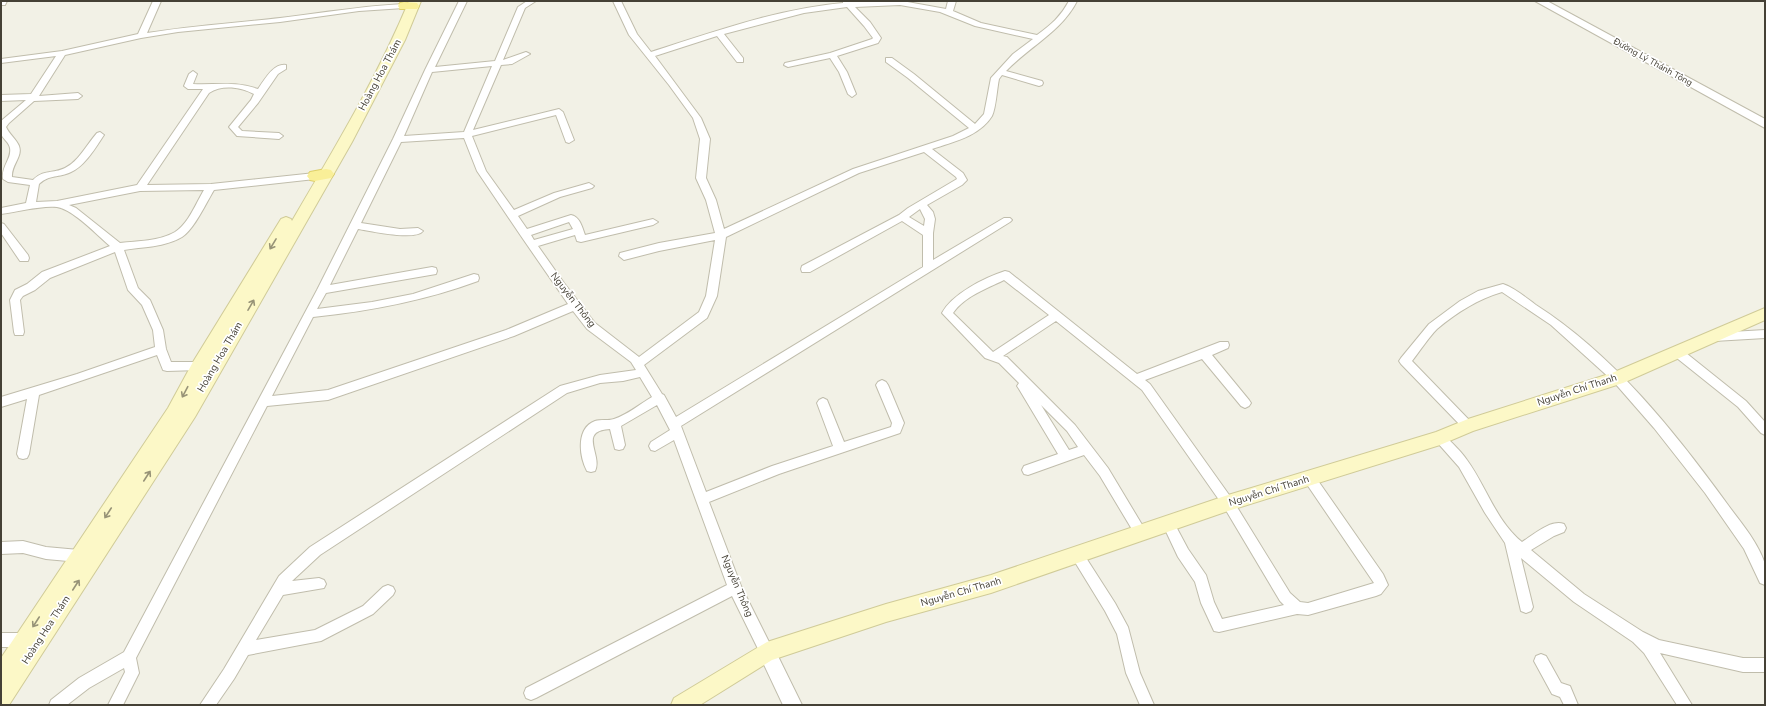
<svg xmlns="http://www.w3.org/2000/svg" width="1766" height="706" font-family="'Nunito Sans',sans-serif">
<rect width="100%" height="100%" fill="#f2f1e6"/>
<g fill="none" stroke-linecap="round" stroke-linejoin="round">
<defs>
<path id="minor" d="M1,1h6l-2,4h-3z
M153,1h8l-14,32c44,-7 88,-10 133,-15 41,-5 82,-12 124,-14l4,2 -4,2 -45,3 -79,11 -102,10 -37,6 -76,17 -26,41 39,-3 4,3 -4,3 -44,2 -25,22 -3,4c3,7 10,12 13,19 4,11 -8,19 -7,31l21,3c11,-11 20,-6 32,-12 14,-7 22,-24 32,-35l3,-1 4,3c-8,12 -19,31 -33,37 -12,6 -21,2 -32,12l-3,18 21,-1 80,-16 66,-96h-15l-4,-3 5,-12 4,-3 4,3 -4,10c23,1 43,-3 65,5 6,-8 15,-26 28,-24v4l-8,5 -20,29 -20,24 4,4 37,2 4,3 -4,3 -42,-3 -8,-9 22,-27 3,-6c-13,-7 -32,-10 -45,-1l-62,92 64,-1 104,-11 5,3 -5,3 -101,11c-8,13 -19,38 -32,47 -16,10 -40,10 -58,13l14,38 12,12 13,30 3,19 5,13h28l4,1 2,3 -2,3 -4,1 -32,1 -4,-1 -6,-15 -118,40 -10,59 -2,4 -4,1 -4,-1 -2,-4 10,-55 -26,8v-10l76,-23 78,-27 -2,-17 -11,-25 -14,-15 -13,-38 -65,26 -15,12 -12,6 -3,4 4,32 -1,3h-8l-1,-3 -4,-32 5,-10 12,-6 15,-12 68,-26c-13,-11 -36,-36 -53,-39 -14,-2 -41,5 -56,7v-6l25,-5 4,-18 -22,-3 -5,-3c-2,-13 9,-20 7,-31 -1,-6 -7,-9 -9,-14 -1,-3 0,-9 0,-13l25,-21 -25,1v-6l30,-1 25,-38 -55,7v-4l61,-8 76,-17zM204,190c-8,13 -15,33 -29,42 -15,9 -38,9 -55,11l-44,-35 -7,-3 71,-14z
M459,1h8l-32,66 60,-6 23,-54 9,-6h9l-11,7 -22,52 23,-8 4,2 -18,10 -11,1 -28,65 86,-21 4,3 11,28 -5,3 -3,-1 -10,-27 -84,21 14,35 28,39 40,-17 35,-10 5,3 -2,2 -32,9 -42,19 9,13 44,-14c9,2 11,12 14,20l68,-16 5,3 -5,3 -72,17 -4,-1 -2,-6 -37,11 26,37 31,40 44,34 60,-45 7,-16 9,-56 -56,11 -35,9 -5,-4 1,-3 39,-10 56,-10 -9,-33 -10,-22 4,-39 -7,-21 -24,-33 -40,-50 -16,-34h8l16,33 14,18c63,-20 126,-43 192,-49v-2l8,1 51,-1 44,8 2,-8h8l-3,10 28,12 56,12c14,-10 24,-19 32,-34h8c-15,30 -48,46 -71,70l36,10 1,2 -1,2 -3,1 -37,-11 -3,4c-2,9 -3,29 -7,37 -12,20 -39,26 -60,33l31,24 4,7 -5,5 -35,20 6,7 2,7 -2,14v27l71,-42h6l2,2 -2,2 -329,204 25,66 66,-26 61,-20 -16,-43 2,-3 4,-2 4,2 17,42 47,-15 1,-4 -16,-38 2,-3 4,-2 4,2 2,3 16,38 -4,10 -121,41 -70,28 32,84 33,66 -2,5 -5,2 -5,-2 -30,-61 -196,102 -5,2 -5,-2 -2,-5 2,-5 201,-103 -53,-145 -19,11 -4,-1 -2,-4 2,-4 19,-12 -13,-25 -36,21 4,19 -2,4 -4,1 -4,-1 -5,-20c-33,2 -7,26 -15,42l-4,1 -4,-1c-8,-15 -11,-43 8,-50 6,-2 13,0 19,-2 13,-4 26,-15 38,-22l-12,-20 -17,4 -23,2 -33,10 -247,162 -28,26 27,-3 5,2 2,4 -2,4 -41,7 -27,45 59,-10 48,-24 20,-19 5,-2 5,2 2,4 -2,4 -20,19 -52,27 -73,14 -14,24 -18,26h-16l24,-36 55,-93 31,-29 250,-161 40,-11 36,-5 -5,-8 -44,-33 -14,-18 -59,25 -186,64 -61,6 -131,252 3,15 -16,32h-15l17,-33 -1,-4 -35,20 -22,17h-18l2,-5 28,-22 45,-26 193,-362 76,-151 32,-69zM900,5l40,7 35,14 58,13 -20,15 -22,24 -7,36 -9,10 -61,-50 -22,-16h-6v4l22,16 61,50 -16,8 -100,33 -129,60 -8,-29 -10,-22 4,-39 -9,-21 -46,-62 62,-20 20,26h6v-4l-19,-24 80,-21 43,-6 17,19 9,12 -1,1 -42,14 -45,10 -1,2 4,2 42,-9 9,14 9,22 4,3 4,-3 -9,-22 -10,-16 41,-13 3,-5 -11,-16 -15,-15zM492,66l-28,66 -60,4 28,-64zM464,138l13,33 44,65 47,68 -62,26 -178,60 -56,6 41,-79c57,-6 111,-16 165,-36l1,-3 -1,-3 -4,-1 -61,20 -41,8 -55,7 9,-16 110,-19 1,-3 -1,-3 -4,-1 -102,18 28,-56c12,2 58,12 65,2l-5,-3 -18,1 -39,-6 40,-81zM924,152l32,25 1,2 -49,29 -9,7 -97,51 -1,3 1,3h8l92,-51 21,14v32l-247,150 -12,-22 -2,-1 -18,-29 63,-47 10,-22 9,-59 133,-64zM920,209l5,10 -1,7 -15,-9zM569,222l4,7 -39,11 -3,-5z
M1,223l3,1 24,31 1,3 -1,3h-8l-19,-28z
M1005,271l4,1 128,102 83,-32h8l1,3 -1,3 -16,7 37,45 2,3 -2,3 -4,2 -4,-2 -39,-47 -57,21 5,4 82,115 58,94 10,9 8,1 66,-20 -68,-100 -2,-4 2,-4 4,-1 4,1 69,99 5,11 -7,9 -5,2 -68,19 -11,-1 -78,18 -5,-1 -13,-28 -6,-21 -17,-25 -16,-34 2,-4 4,-2 4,2 16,30 18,26 8,27 8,17 62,-14 -4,-4 -56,-94 -82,-117 -86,-69 -53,35 4,1 68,68 33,43 36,60 2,4 -2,4 -4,2 -4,-2 -36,-60 -16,-21 -56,20 -4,-1 -2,-4 2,-4 34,-12 -39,-65 -2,-3 2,-3 -20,-20 -14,-5 -43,-45c10,-19 42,-35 63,-42zM1004,280l45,35 -56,37 -40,-39c12,-17 33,-24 51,-33zM1041,405l26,26 11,16 -9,3z
M1503,284c12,4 23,14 33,21 77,49 139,127 192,200 13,18 30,37 37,59 1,6 0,15 0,21l-5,-2 -16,-34 -39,-56 -51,-65 -41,-47 -62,-56 -49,-33c-24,7 -46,21 -65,37 -9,9 -17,22 -25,32l60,62 2,3 -2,3 -4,2 -4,-2 -63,-65 -2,-3 2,-3 28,-34 31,-23 18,-10z
M1765,330v8l-51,3 -4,-1 -1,-3 1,-3 4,-1z
M1677,348l4,1 65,52 19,21v13l-4,-2 -23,-26 -65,-52 -1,-3 1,-3z
M1440,433l4,2c8,8 17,16 23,25 19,26 29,61 55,82 11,-7 29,-23 42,-18l2,4 -2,4 -10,4 -23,14 53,44 59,38 16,8 84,18h22v14h-22l-83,-19 32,52h-15l-33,-52 -11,-11 -59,-40 -53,-44 12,49 -2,4 -5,2 -5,-2 -16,-68 -20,-30 -26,-46 -23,-26 -2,-3 2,-3z
M23,541l23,6 33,3 5,2 1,4 -1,4 -5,2 -33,-3 -23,-6 -22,1v-12z
M1076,548l5,2 34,53 13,24 12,46 14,32h-14l-14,-32 -9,-39 -12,-23 -35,-57 1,-4z
M1,633h23l5,2 2,5 -2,5 -5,2h-23z
M1541,654l5,2 15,27 9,3 8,19h-14l-4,-8 -8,-3 -18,-33 2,-5z"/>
<path id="tertiary" d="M1535,1h12l218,118v9z
M767,643l6,3 29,59h-19l-25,-53 3,-6z"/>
<path id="secondary" d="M409,1h12l-16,39 -53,102 -157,275 -186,288h-8v-47l167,-250 25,-46 88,-143 5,-2 5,2 1,2c42,-72 85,-143 117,-220z
M1765,308v12l-142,63 -150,48 -33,14 -212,66 -237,82 -105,29 -114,38 -72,45h-29l3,-7 93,-56 119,-38 105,-29 237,-80 208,-63 32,-13 144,-46z"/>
<path id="primary" d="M404,2l13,1 2,3 -2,3h-17l-2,-3 2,-3z
M326,169l5,1 3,4 -3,4 -16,3 -5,-1 -3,-4 3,-4z"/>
</defs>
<use href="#minor" stroke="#c0bdac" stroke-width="2"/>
<use href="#tertiary" stroke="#c0bdac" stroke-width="2"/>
<use href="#secondary" stroke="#d0cb98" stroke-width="2"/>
<use href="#primary" stroke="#ddcf69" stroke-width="2"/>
<use href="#minor" fill="#fff" fill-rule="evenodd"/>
<use href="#tertiary" fill="#fff" fill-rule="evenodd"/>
<use href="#secondary" fill="#fcf8c7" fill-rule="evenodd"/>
<use href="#primary" fill="#f9ef98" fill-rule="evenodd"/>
</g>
<defs><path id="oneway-shaft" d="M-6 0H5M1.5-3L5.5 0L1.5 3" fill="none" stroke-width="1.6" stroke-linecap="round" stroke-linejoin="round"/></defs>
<g stroke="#979377">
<use href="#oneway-shaft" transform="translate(273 244) rotate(121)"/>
<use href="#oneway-shaft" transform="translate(251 305) rotate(-60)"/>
<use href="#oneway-shaft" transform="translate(185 392) rotate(118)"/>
<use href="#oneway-shaft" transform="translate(147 476) rotate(-57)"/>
<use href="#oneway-shaft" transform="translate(108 513) rotate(123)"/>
<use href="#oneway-shaft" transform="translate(76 585) rotate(-57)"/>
<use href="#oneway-shaft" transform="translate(36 622) rotate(123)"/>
</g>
<g text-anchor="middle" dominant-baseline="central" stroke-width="3.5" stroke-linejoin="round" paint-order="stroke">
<g font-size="9" fill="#454136" stroke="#fff">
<text transform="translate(1653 62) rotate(29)">Đường Lý Thánh Tông</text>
</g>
<g font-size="10" fill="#454136" stroke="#fff">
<text transform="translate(380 75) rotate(-62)">Hoàng Hoa Thám</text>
<text transform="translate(573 300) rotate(52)">Nguyễn Thông</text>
<text transform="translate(220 357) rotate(-60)">Hoàng Hoa Thám</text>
<text transform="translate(1577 390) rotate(-18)">Nguyễn Chí Thanh</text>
<text transform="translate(1269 491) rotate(-17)">Nguyễn Chí Thanh</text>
<text transform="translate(737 586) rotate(67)">Nguyễn Thông</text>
<text transform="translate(961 592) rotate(-16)">Nguyễn Chí Thanh</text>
<text transform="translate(46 630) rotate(-57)">Hoàng Hoa Thám</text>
</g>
</g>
<rect width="1766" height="706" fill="none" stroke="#454136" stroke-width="4"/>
</svg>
